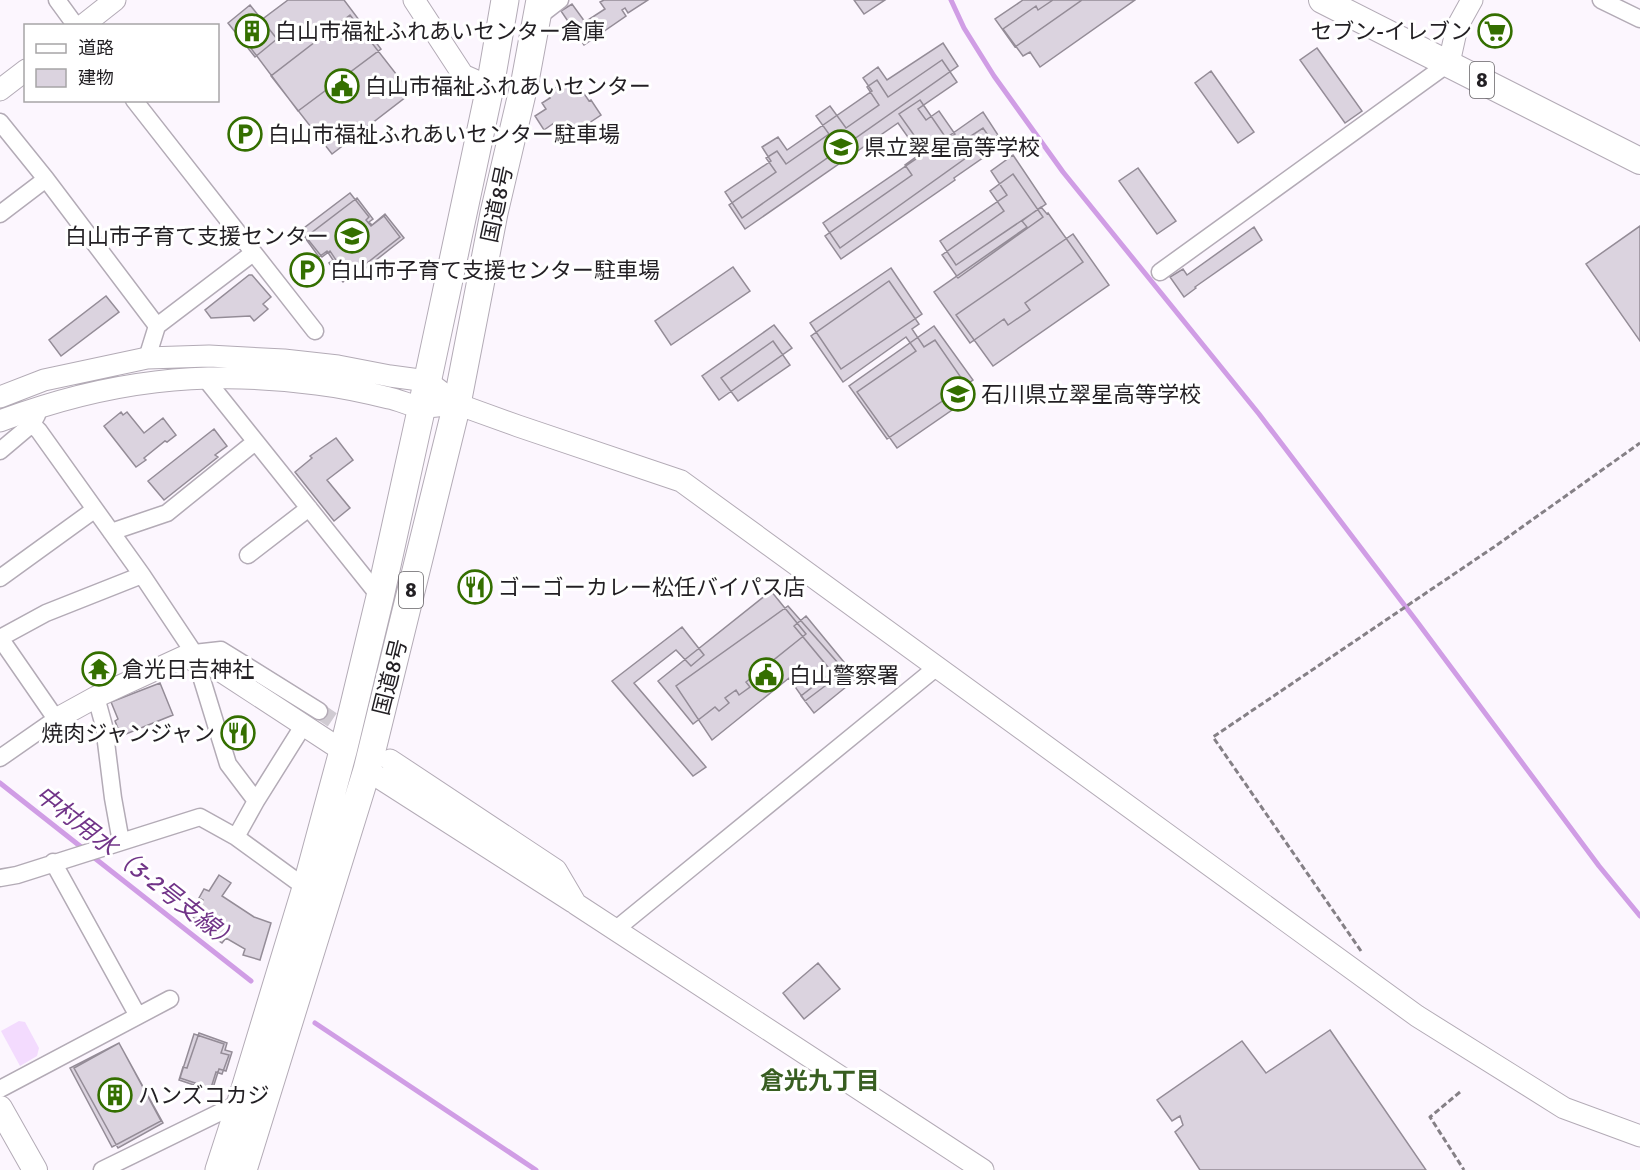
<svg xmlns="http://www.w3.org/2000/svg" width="1640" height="1170" font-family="Signika,'Noto Sans JP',sans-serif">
<rect width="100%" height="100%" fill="#fcf6fe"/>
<path fill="#f3dbfe" d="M19,1021l6,1 14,26 -2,8 -17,10 -19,-35z"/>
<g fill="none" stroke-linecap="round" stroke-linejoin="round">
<path stroke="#d09de5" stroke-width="5" d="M951,0l13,28 30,48 69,96 196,242 159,209 181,243 41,50
M0,783l85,67
M92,856l159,125
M315,1023l221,147"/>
</g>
<path fill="#dbd3df" stroke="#948c97" stroke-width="1.5" d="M288,0h56l37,49 -83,62 -57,-76z
M604,0h44l-20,13 -3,-5 -3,2 4,6 -42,29 -23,-34 11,-7 13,18 20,-13 -5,-7z
M854,0h31l-21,14z
M1023,0h59l-67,47 -20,-28z
M1053,0h82l-95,67 -10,-15 -7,4 -20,-27 33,-23 2,4z
M250,5l27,34 -22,18 -27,-34z
M350,15l61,78 -79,61 -61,-78z
M943,43l15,23 -216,152 -17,-26 46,-31 -9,-14 16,-10 9,13 85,-59 -9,-13 15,-11 9,13z
M1317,48l45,63 -17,12 -45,-63z
M942,60l15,22 -39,27 8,11 13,-9 16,23 -12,9 5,8 35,-23 14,20 -43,30 1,2 -114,79 -16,-23 87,-61 -7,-10 15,-11 -22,-31 -153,106 -16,-24 47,-33 -10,-14 11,-7 9,13 43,-30 -13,-18 14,-10 16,22 33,-23 -12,-18 10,-7 11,17z
M1211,71l43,61 -16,11 -43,-60z
M564,82l5,7 8,-6 12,18 2,-1 10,15 -21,14 -2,-3 -5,3 3,4 -14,9 -8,-11 4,-2 -4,-6 -10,7 -9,-14 11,-7 -4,-6 8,-5 -3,-4z
M920,100l26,38 37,-26 15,23 -158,113 -17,-25 103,-71 -27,-38z
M1013,155l33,49 -90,61 -16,-24 67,-46 -16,-24z
M1138,168l38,53 -19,13 -38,-53z
M1013,174l30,43 -85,61 -16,-23 62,-44 -14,-20z
M350,193l19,24 -3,3 5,6 13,-10 16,21 -57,45 -14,-19 4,-3 -6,-9 -8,6 -19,-26z
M357,198l16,21 -4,3 3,3 13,-11 19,24 -56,44 -15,-20 3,-2 -6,-9 -8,6 -16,-20z
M1041,207l6,7 1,-1 35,49 -58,41 5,7 -22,15 -4,-6 -34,24 -36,-51 93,-65 -5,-6z
M1640,226v115l-54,-77z
M1254,227l8,13 -67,47 1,1 -12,9 -14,-20 13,-8 4,6z
M1073,234l36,51 -116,81 -37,-51z
M733,267l17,24 -79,54 -16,-24z
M891,268l31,46 -81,55 -31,-46z
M249,275h3l19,22 -8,7 5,5 -14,12 -4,-5 -39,2 -6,-8z
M889,281l30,43 -7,5 12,18 11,-7 36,52 -8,6 2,3 -68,47 -40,-56 59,-41 -10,-14 -63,45 -32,-46z
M106,296l13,16 -58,44 -12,-16z
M774,325l18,23 -73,52 -17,-24z
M934,326l39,54 -86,59 -38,-53z
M773,341l17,24 -52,36 -17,-23z
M121,412l2,3 4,-3 17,21 19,-15 13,17 -9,7 -2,-1 -21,17 2,2 -10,7 -32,-41z
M214,429l13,17 -12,9 3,2 -54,43 -16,-19z
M336,438l17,22 -26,20 23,28 -16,13 -39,-49 17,-14 -2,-2z
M771,591l35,43 -60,48 4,5 -11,8 -3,-5 -11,8 4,5 -10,8 -4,-4 -22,17 -35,-43z
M788,606l57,65 -40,30 -16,-23 -77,62 -36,-54z
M806,616l51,62 -43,35 -13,-17 31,-24 -38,-46z
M682,627l22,28 -13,11 -15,-16 -42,33 72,84 -13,9 -81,-95z
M160,683l13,32 -52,21 -6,-15 3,-2 -7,-17z
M219,875l12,8 -9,13 32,21 17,6 -11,37 -17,-5 2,-6 -19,-11 -4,5 -13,-9 3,-5 -20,-12 11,-17 -4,-2 5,-9 5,2z
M818,963l22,26 -36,30 -21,-26z
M1330,1030l96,140h-226l-25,-38 8,-7 -3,-9 -8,5 -15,-21 85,-59 24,32z
M199,1033l28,10 -2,7 7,2 -6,19 -7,-2 -7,22 -33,-11 4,-13 4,1z
M194,1034l30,10 -3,9 8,2 -7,19 -6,-2 -6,19 -16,-6 1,-2 -15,-5z
M119,1043l42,78 -49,26 -42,-79z
M119,1043l44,80 -45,25 -44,-80z"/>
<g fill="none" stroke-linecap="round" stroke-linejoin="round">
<path stroke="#d0cbd2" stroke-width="16" stroke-dasharray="16 8" stroke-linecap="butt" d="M319,711l34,23"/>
<defs>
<path id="minor" d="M57,0l19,26
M1601,0l39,19
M538,17l22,-17
M134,100l181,231
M0,122l46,57 111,147
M0,214l46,-35
M1160,272l289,-209
M147,358l10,-32 96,-73
M204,377l176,220
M32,424l7,7 103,144 52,78
M0,451l32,-27 5,-9
M111,532l56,-19 88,-71
M248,555l61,-47
M0,578l94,-68
M0,638l56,81 -56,39
M0,638l46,-25 96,-38
M185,656l9,-3 27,-3 98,61
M196,660l32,104 28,37
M96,697l8,29 9,72 8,44
M236,837l20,-36 47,-75
M53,862l85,154
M0,878l17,-3 183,-58 36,20 70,51
M615,930l322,-263
M0,1089l170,-90
M102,1170l139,-68"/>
<path id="tertiary" d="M414,0l49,75 27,12
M82,26l33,-26
M1449,63l8,-36 15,-27
M0,90l26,-20
M0,397l44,-17 103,-22 62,-2 75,4 54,6 52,10 37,5 30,23 61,22 163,55 736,535 147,92 76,28
M0,421c106,-40 204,-52 317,-37 25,3 48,8 72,14 10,2 20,7 30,9 6,1 13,-1 19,-1
M56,719l40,-22 87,-40 30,9 130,85
M390,760l166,110 20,34 407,266
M367,770l206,132"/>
<path id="secondary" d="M0,1108l35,62"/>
<path id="primary" d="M1322,0l318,161"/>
<path id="trunk" d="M219,1170l22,-68 65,-214 37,-137 37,-154 44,-200 66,-310 15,-87
M243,1170l124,-400 90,-366 37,-191 31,-132 15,-81"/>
</defs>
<use href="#minor" stroke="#b3abb6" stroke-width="19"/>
<use href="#tertiary" stroke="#b3abb6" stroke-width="23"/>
<use href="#secondary" stroke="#b3abb6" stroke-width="26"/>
<use href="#primary" stroke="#b3abb6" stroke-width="28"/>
<use href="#trunk" stroke="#b3abb6" stroke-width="29"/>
<path stroke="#858086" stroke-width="3" stroke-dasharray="6 3" stroke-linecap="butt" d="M1361,951l-148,-214 281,-190 146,-104
M1460,1092l-30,25 34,53"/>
<use href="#minor" stroke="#fff" stroke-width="16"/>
<use href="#tertiary" stroke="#fff" stroke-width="21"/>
<use href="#secondary" stroke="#fff" stroke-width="24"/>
<use href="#primary" stroke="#fff" stroke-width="26"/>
<use href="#trunk" stroke="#fff" stroke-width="27"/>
</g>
<defs>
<symbol id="building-ring" viewBox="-11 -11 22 22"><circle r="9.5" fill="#fff" stroke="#346f00" stroke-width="1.5"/><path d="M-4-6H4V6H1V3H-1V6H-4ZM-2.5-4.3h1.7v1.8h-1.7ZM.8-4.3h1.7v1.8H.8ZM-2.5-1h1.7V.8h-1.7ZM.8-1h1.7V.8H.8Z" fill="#346f00"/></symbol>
<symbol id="supermarket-ring" viewBox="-11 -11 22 22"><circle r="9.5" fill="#fff" stroke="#346f00" stroke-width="1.5"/><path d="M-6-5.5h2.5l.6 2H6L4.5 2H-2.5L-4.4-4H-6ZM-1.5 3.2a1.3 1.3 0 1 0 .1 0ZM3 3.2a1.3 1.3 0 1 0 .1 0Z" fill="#346f00"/></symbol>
<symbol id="civic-ring" viewBox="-11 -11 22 22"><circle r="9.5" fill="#fff" stroke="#346f00" stroke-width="1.5"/><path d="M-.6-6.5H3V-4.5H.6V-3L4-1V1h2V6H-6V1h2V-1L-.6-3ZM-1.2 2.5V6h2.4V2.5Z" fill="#346f00"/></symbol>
<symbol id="parking-ring" viewBox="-11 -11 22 22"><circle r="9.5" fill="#fff" stroke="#346f00" stroke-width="1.5"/><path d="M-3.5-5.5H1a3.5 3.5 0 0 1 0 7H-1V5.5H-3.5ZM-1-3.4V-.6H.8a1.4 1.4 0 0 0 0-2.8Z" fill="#346f00"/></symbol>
<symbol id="school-ring" viewBox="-11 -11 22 22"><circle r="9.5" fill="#fff" stroke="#346f00" stroke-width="1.5"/><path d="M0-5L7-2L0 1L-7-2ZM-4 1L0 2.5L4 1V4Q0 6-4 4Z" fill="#346f00"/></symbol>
<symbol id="restaurant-ring" viewBox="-11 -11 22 22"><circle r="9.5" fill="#fff" stroke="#346f00" stroke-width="1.5"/><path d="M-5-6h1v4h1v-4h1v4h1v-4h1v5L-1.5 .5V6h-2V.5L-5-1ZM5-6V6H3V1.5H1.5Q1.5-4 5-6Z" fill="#346f00"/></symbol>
<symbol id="temple-ring" viewBox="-11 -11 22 22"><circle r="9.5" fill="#fff" stroke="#346f00" stroke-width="1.5"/><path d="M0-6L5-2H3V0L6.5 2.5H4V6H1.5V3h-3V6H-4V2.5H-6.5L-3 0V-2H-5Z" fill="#346f00"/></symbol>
</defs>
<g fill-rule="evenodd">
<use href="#building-ring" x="233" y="12" width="38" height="38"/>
<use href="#supermarket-ring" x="1476" y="12" width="38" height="38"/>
<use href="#civic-ring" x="323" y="67" width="38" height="38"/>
<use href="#parking-ring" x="226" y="115" width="38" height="38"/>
<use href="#school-ring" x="822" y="128" width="38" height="38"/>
<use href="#school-ring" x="333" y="217" width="38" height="38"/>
<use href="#parking-ring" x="288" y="251" width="38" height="38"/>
<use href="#school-ring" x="939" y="375" width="38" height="38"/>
<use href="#restaurant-ring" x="456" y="568" width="38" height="38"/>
<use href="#temple-ring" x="80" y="650" width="38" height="38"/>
<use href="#civic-ring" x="747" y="656" width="38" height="38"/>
<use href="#restaurant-ring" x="219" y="714" width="38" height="38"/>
<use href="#building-ring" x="96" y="1076" width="38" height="38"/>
</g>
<g text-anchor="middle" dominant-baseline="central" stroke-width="6" stroke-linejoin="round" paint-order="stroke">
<g fill="#fff" stroke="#646265" stroke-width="1.5">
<rect x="1470" y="62" width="24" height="36" rx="4.5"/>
<rect x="399" y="572" width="24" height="36" rx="4.5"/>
</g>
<g font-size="21" font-weight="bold" fill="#221f23">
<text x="1482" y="80">8</text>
<text x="411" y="590">8</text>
</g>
<g font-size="22" fill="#221f23" stroke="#fff" text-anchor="start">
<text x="275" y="31">白山市福祉ふれあいセンター倉庫</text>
<text x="1472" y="31" text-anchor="end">セブン-イレブン</text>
<text x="365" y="86">白山市福祉ふれあいセンター</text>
<text x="268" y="134">白山市福祉ふれあいセンター駐車場</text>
<text x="864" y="147">県立翠星高等学校</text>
<text x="329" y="236" text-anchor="end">白山市子育て支援センター</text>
<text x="330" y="270">白山市子育て支援センター駐車場</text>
<text x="981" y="394">石川県立翠星高等学校</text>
<text x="498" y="587">ゴーゴーカレー松任バイパス店</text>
<text x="122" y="669">倉光日吉神社</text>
<text x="789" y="675">白山警察署</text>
<text x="215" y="733" text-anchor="end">焼肉ジャンジャン</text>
<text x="138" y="1095">ハンズコカジ</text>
</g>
<g font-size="22" fill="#221f23" stroke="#fff">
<text transform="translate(497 204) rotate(-78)">国道8号</text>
<text transform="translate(390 677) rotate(-76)">国道8号</text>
</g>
<g font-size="24" font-style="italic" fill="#713488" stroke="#fff">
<text transform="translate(137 868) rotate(38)">中村用水（3-2号支線）</text>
</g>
<g font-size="24" font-weight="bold" fill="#385e21" stroke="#fff">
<text x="820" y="1081">倉光九丁目</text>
</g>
</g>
<rect x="24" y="24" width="195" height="78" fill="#ffffff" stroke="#a7a5a7" stroke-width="1.5"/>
<rect x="36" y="44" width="30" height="9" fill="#ffffff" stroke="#a7a5a7" stroke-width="1.5"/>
<text x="78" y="54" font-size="18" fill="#221f23">道路</text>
<rect x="36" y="69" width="30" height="18" fill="#dbd3df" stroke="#a7a5a7" stroke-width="1.5"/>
<text x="78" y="84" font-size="18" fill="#221f23">建物</text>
</svg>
